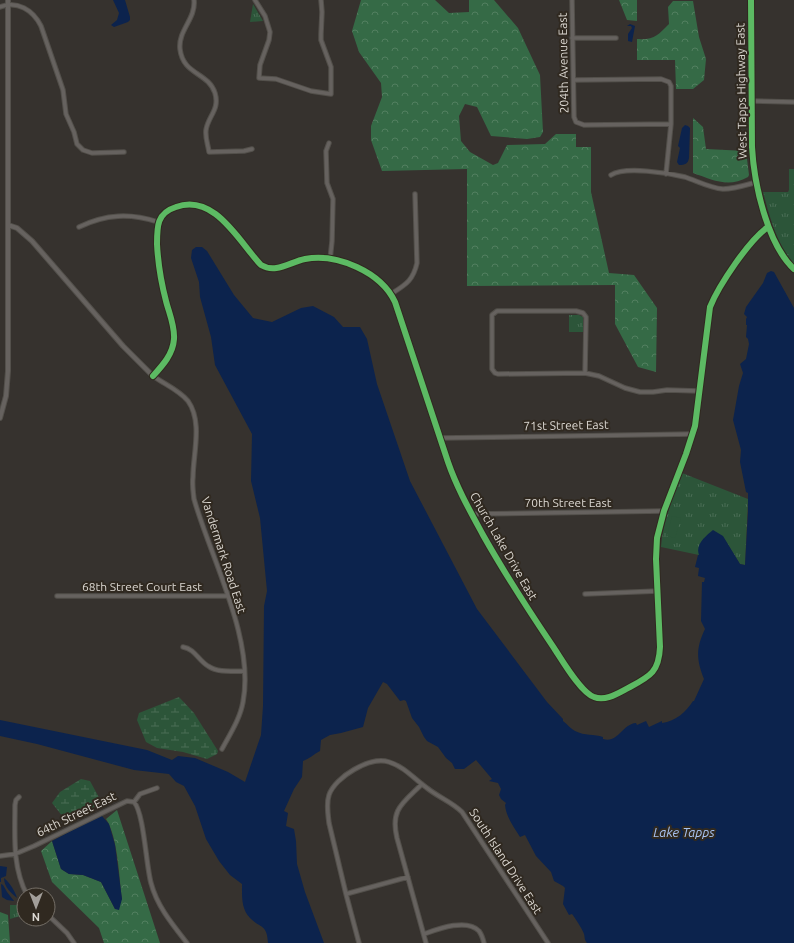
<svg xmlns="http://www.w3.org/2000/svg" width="794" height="943" font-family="Ubuntu,sans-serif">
<defs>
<pattern id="grass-tufts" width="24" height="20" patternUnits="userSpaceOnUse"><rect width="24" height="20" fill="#2c5539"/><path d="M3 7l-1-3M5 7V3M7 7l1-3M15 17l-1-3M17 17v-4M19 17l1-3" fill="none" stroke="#4a6d55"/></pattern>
<pattern id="forest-crowns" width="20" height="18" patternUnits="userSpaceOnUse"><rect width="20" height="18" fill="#356a46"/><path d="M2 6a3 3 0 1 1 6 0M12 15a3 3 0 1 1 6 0" fill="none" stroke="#527f60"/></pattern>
<pattern id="wetland-marsh" width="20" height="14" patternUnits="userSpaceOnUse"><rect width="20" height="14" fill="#2c5539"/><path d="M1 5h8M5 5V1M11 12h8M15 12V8" fill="none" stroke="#4a6d55"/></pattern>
</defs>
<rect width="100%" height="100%" fill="#36322e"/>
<path fill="url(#grass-tufts)" d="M253,4l10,17 -13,1z
M789,169h5v95c-18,-21 -24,-47 -31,-72h25l1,-2z
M569,315h10l4,2v15h-14z
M682,473l66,26 -3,66 -5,-1 -17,-27 -24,18 -38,-8c2,-26 12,-50 21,-74z
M24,902v13l-14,4v-14h6z"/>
<path fill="url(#forest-crowns)" d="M361,0h74l14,13 20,-1v-12h25l24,28 22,47 3,57 -3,5 -13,2 -36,-3 -14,-29 -12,-3 -6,12 2,25 9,11 23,13 5,-2 9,-18 38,-1 11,-10h20v13h15v45l18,81 25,2 23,33 -1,64 -18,-5 -23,-43v-39l-148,1v-117l-85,2 -11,-31v-14l11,-29 -1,-14 -22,-31 -7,-21z
M619,0h18v21l-10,-1z
M673,1h20l6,36 7,22 -2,21 -11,9h-17l-1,-29h-38v-21c18,1 21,-4 32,-15l-1,-17z
M693,118l10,9 3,22 40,2 3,24 -1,2c-20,11 -35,3 -55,-4z
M117,810l43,133h-56l-5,-15 -47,-46 -11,-31 11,-10 9,28 8,5 14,1 18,7 14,27 7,-10c-3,-22 -4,-62 -16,-80z
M0,912l8,3 2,28h-10z"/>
<path fill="url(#wetland-marsh)" d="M179,697l15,16 24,38 -1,3 -10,5 -24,-7 -26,-4 -11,-6 -9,-22 2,-7z
M81,779l9,2 12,22 -31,16 -8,-2 -11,-14 8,-11z"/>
<path fill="#2c5539" d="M672,516l9,2 -6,20 -8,-2z"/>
<path fill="#0c234d" d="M113,0h12l5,17v3l-2,2 -14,5 -3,-2 6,-5 2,-7z
M630,24l5,2 -3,16 -4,-1v-7l4,-6 -1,-2h-4z
M685,125l3,1 2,2 -1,30c-1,6 -4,7 -10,7l-2,-3 3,-14 -2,-2 4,-18z
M196,247h6l5,4 27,44 19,23 19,4 29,-14 12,-2 21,11 9,10h17l7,12 10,45 33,97 67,128 70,93 16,17v2c4,3 8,8 12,10 10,5 19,3 28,6v2c15,5 19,-15 33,-16l1,2 9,-4 3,6 13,-6v2c14,-2 24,-11 31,-22h1l10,-22c-8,-20 -8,-31 1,-50l-4,-8 1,-39h2l1,-4 -7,-2 1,-8 -4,-1 3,-12h1c-4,-11 7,-19 14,-25l10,6 17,28 5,1 3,-53v-19l-2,-1 -6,-30 1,-12 -8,-30 6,-34 4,-13 -3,-9 6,-5 3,-15 -1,-5 -2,-2 1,-12h-1v-6l1,-2 -3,-3 2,-7 17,-24 4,-10 4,-2 3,1 20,36v635h-207c-3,-4 -2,-5 -3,-9 -1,-4 -9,-16 -12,-20l-3,1 -6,-11 2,-16 -2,-2 -9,-5 -3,-9 -15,-16 -11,-21 -5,2c-6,-10 -14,-20 -15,-32l1,-2 -5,-4 -2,-4 2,-6 -3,-6 -9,-2 3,-2 -16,-19 -12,9h-9l-3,-6 -6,-5 -8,-11 -11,-6 -3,-4 -5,-10 -7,-9 -6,-17 -2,-1 -4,1 -13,-17 -4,-2 -15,26 -5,19 -22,6 -11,2 -9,5 -1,11c-6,3 -11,8 -17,10l-1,16 -8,12 -10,22 4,2 -2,13 8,3 2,12 1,23 8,28 19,51h-56c-1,-19 -7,-14 -18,-25 -9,-9 -8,-22 -8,-34l-12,-9 -11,-14 -13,-22 -11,-33 -11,-20 -8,-4 -7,-8 -35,-4 -97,-26 -37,-8v-16l147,30 25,10 6,-4 17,2 33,14 17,10 16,-47 2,-29 1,-100 3,-15 -7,-73 -9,-37 1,-47 -37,-69 -4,-28 -11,-40 -1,-15 -8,-24 1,-8z
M101,815l8,9 6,21 7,54 -3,11 -4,-1 -14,-27 -18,-7 -14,-1 -8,-5 -9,-28z
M0,866l7,1 -1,9 -5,2v4h-1z
M4,878c6,5 11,13 13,20 -6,-5 -13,-11 -13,-20z
M1,884l2,1 4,7 7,9 -7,-1 -5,-3z"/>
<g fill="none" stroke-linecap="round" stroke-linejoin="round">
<defs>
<path id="minor" d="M194,0c2,19 -16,30 -14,49 3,26 28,23 35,44 5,17 -7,23 -9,37 -1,8 2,14 3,22l35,-1 8,-2
M255,0l10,16 5,16 -1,8 -9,25 -1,13 17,1 35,12 20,3v-27l-10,-27v-6l1,-22 -1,-12
M572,0l2,117 2,5 8,3 87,-1
M0,7c17,-7 33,3 41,19l22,64 3,24 8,18 3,12 6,6 9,3 32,-1
M572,38h44
M574,80l87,-1 8,3 2,4v38l-5,50
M752,101l41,1
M329,143l-3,8 1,32 6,16 -1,42 -2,19
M611,175c14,-9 57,-2 74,2 12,4 25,11 38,12 11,0 23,-4 34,-7
M79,227c27,-13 51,-14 79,-5
M391,294c14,-9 22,-13 26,-31l-2,-69
M585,373l1,-53v-3l-3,-4 -7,-2h-79l-5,4v54l3,4 3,1 87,-1 14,3 26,12 15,4h13l14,-2 32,1
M153,376c11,8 26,14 35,25 15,21 5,53 5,76 -1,7 0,14 1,22 17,60 61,140 49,203 -3,17 -13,32 -21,47
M440,438l253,-4
M471,514l193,-3
M585,594l73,-3
M57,596h170
M183,647c12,2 15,13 25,19 10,7 24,5 36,5
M422,784c-19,19 -32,25 -25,54l29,105
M19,797l-3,3 -1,5c0,30 -3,62 12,90
M134,802c10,11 12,63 17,81 6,23 21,41 36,60
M0,856l15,-2 19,-8 93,-45 7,1 6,-8 17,-6
M346,894l62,-17
M48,915l19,18 7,10
M424,934c14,-5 43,-16 55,-3 3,4 4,8 5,12
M359,943l-13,-49 -17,-71c-1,-9 -3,-19 0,-28 6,-18 41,-39 60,-33 16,5 25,17 38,26 11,9 25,14 35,24l86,131"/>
<path id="tertiary" d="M751,0l1,147c2,36 15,97 42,122
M8,225l9,3 15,13 91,105 30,30c10,-11 20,-22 21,-37 1,-13 -5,-26 -8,-38 -5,-19 -8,-38 -9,-57 0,-18 0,-31 19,-37 39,-14 63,35 85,58 15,9 29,-3 44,-6 32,-6 76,13 90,43l53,160c9,26 22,49 35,73 22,39 46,76 71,113 8,12 27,45 40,49 12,5 26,-5 36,-10 21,-11 29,-16 30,-40l-4,-88 1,-21 7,-27 22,-57 9,-28 15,-119c9,-22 39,-67 58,-80
M0,418l6,-22 2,-25v-371"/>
</defs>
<use href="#minor" stroke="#53504b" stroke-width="5.5"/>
<use href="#tertiary" stroke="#53504b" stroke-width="6"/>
<use href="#minor" stroke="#66625f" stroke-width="3.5"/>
<use href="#tertiary" stroke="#66625f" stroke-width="4"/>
<defs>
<path id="cycleway" d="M751,0l1,147c2,36 15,97 42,122
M153,376c10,-11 20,-22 21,-37 1,-13 -5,-26 -8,-38 -5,-19 -8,-38 -9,-57 0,-18 0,-31 19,-37 39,-14 63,35 85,58 15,9 29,-3 44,-6 32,-6 76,13 90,43l53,160c9,26 22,49 35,73 22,39 46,76 71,113 8,12 27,45 40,49 12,5 26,-5 36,-10 21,-11 29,-16 30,-40l-4,-88 1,-21 7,-27 22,-57 9,-28 15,-119c9,-22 39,-67 58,-80"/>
</defs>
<use href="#cycleway" stroke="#302920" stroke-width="8"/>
<use href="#cycleway" stroke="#5cba63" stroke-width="6"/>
</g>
<g text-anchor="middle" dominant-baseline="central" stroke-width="4" stroke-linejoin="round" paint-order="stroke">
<g font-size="12" fill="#dcd8d2" stroke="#302920">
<text transform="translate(563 63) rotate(-91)">204th Avenue East</text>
<text transform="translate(741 91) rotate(-91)">West Tapps Highway East</text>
<text transform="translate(566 425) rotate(-1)">71st Street East</text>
<text x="568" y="502">70th Street East</text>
<text transform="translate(504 546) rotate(60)">Church Lake Drive East</text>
<text transform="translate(224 555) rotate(72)">Vandermark Road East</text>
<text x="142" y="586">68th Street Court East</text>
<text transform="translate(76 814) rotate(-26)">64th Street East</text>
<text transform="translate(506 861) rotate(57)">South Island Drive East</text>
</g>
<g font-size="13" font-style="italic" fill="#a8c3f2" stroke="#302920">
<text x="684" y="832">Lake Tapps</text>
</g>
</g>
<g transform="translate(36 907) rotate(180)"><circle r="19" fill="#302920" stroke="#756f67"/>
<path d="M0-3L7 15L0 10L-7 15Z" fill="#a29e99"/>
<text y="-6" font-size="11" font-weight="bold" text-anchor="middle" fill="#dcd8d2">N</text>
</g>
</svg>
